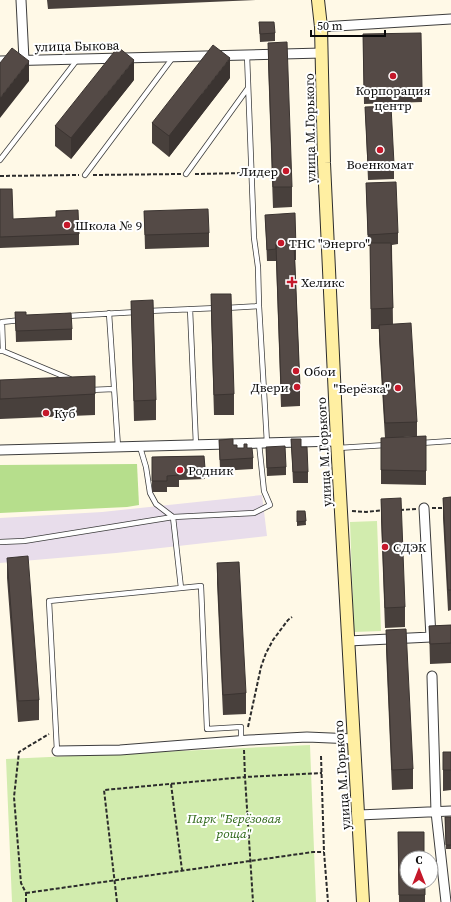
<svg xmlns="http://www.w3.org/2000/svg" width="451" height="902" font-family="'Source Serif 4',serif">
<rect width="100%" height="100%" fill="#fff9e7"/>
<path fill="#e8ddeb" d="M262,495l5,41 -151,17 -116,10v-45l102,-6z"/>
<path fill="#d2ecae" d="M377,521l4,110 -27,1 -4,-110z
M310,745l6,157h-304l-6,-143z"/>
<path fill="#b6de8c" d="M137,464l2,41 -12,2 -127,6v-48z"/>
<g fill="none" stroke-linecap="round" stroke-linejoin="round">
<defs>
<path id="lane" d="M247,55l7,183 4,29 1,39
M0,160l77,-100
M186,174l62,-86
M85,175l89,-119
M226,308l33,-2 8,137
M190,309l6,136
M148,311l69,-3
M109,313l9,134
M67,316l70,-4
M0,351h3l-1,-29 19,-2
M3,351l67,28
M90,390l24,-1
M421,443l30,-2
M338,448l48,-3
M0,542l24,-1 149,-24 81,-4 16,-8 -6,-14 -5,-48
M181,588l20,-2 6,143 34,-2v13
M57,751l-8,-150 132,-13 -8,-71 -17,-13 -6,-11 -4,-26 -6,-20"/>
<path id="street" d="M21,0l3,60
M321,27l130,-8
M0,61l322,-8
M0,450l337,-9
M348,641l83,-4 -7,-129
M432,676l4,136 10,90
M57,751l63,-1 129,-10 58,-3 47,2
M359,815l92,-4"/>
<path id="secondary" d="M318,0l3,27 3,136 13,278 26,461"/>
</defs>
<use href="#lane" stroke="#3d3d3d" stroke-width="6"/>
<use href="#street" stroke="#3d3d3d" stroke-width="11"/>
<use href="#secondary" stroke="#2c2c2c" stroke-width="14"/>
<path stroke="#2c2c2c" stroke-width="2" stroke-dasharray="4 2" stroke-linecap="butt" d="M195,174l50,-1
M93,175l88,-1
M0,176l79,-1
M432,508h19
M400,510l16,-1
M352,511l14,1 18,-2
M248,727l13,-60 5,-14 7,-13 15,-20 4,-3
M244,750l1,27 77,-4
M321,756l3,96 4,50
M171,784l11,86
M26,893l287,-41h11
M26,902v-9l-5,-10 -7,-86 5,-45 30,-18
M117,902l-13,-112 141,-13 8,125"/>
<use href="#lane" stroke="#fff" stroke-width="4.5"/>
<use href="#street" stroke="#fff" stroke-width="9"/>
<use href="#secondary" stroke="#ffefa2" stroke-width="12"/>
</g>
<path fill="#48403c" d="M47,0h209l-208,9z
M259,22l16,11v8l-15,1z
M363,34l59,54v14l-58,2z
M268,43l24,144v20l-19,1 -5,-145z
M230,78l-61,79 -17,-14v-20z
M134,80l-63,79 -16,-13v-20z
M365,107l29,57v15l-26,1z
M366,183l32,50v11l-6,1 1,79 24,98v14l-28,2 37,-2v49l-45,-1v-46h4l-6,-98v-11h-8l-1,-83h-2z
M0,189l13,30 66,15v11l-79,3z
M144,211l65,22v14l-64,2z
M265,215l31,34v11h-1l5,126v20l-19,1 -5,-146h-9z
M211,294l23,100v21h-20l-3,-101z
M131,301l25,99v20l-22,1z
M15,312l11,3 46,14v11l-56,2z
M0,380l95,14v21l-95,4z
M291,439l10,8 7,25v11h-15z
M219,440l14,5 4,3h10l6,10v11l-33,2z
M266,447l20,20v8l-19,1z
M204,456l1,23 -26,1v7h-12v5h-15v-35z
M451,497v113l-3,1 -5,-93v-20z
M381,499l24,108v20l-20,1 -4,-109z
M305,511l1,14 -9,1v-11z
M7,558l32,142v20l-21,2 -11,-144z
M217,563l29,130v21l-23,1 -6,-132z
M451,625v38l-21,1 -1,-38z
M386,630l27,139v20l-21,1 -6,-140z
M443,752h8v38l-8,1z
M445,817h6v32h-5z
M398,832l27,50v20h-26z"/>
<path fill="#3b3431" d="M230,58v20l-61,79v-21z
M134,60v20l-63,79v-21z
M29,61v20l-29,37v-20z"/>
<path fill="#544a46" stroke="#3b3431" d="M259,22h15l1,11 -15,1z
M421,33l1,55 -58,1 -1,-55z
M287,42l5,145h-19l-5,-144z
M213,45l17,13 -61,78 -17,-13z
M118,47l16,13 -63,78 -16,-12z
M12,48l17,13 -29,37v-35z
M391,106l3,58 -26,1 -3,-58z
M396,182l2,51 -30,2 -2,-52z
M0,189h12l1,30 43,-2v-6l22,-1 1,24 -79,3z
M208,209l1,24 -64,2 -1,-24z
M295,213l1,36h-1l-1,-6 -18,1v5l-9,1 -2,-35z
M294,243l6,143 -19,1 -5,-143z
M370,243h21l2,65 -22,1z
M211,294h20l3,100 -20,1z
M153,300l3,100 -22,1 -3,-100z
M15,312h11v3l45,-2 1,16 -56,2z
M411,323l6,99 -32,1 -6,-98z
M95,376v18l-95,5v-19z
M426,436v35l-45,-1v-32z
M233,439v6h4v3h7v-4h3v4h5l1,10 -33,2 -1,-20z
M291,439h10v8h6l1,25h-15z
M285,446l1,21 -19,1 -1,-21z
M204,456l1,12h-26v7l-12,1v5h-15v-24z
M451,497v93h-3l-5,-92z
M401,498l4,109 -20,1 -4,-109z
M297,511h8l1,10 -9,1z
M28,556l11,144 -21,1 -11,-143z
M239,562l7,131 -23,2 -6,-132z
M451,625v18l-21,1 -1,-18z
M406,629l7,140 -21,1 -6,-140z
M443,752h8v18h-8z
M445,817h6v28h-5z
M398,832h26v26h-17v24h18v13h-26z"/>
<g fill="#c5182a" stroke="#fff" stroke-width="1.5">
<circle cx="393" cy="76" r="4"/>
<circle cx="380" cy="150" r="4"/>
<circle cx="286" cy="171" r="4"/>
<circle cx="67" cy="225" r="4"/>
<circle cx="281" cy="243" r="4"/>
<path d="M290 276h4v4h4v4h-4v4h-4v-4h-4v-4h4z"/>
<circle cx="296" cy="371" r="4"/>
<circle cx="297" cy="387" r="4"/>
<circle cx="398" cy="388" r="4"/>
<circle cx="46" cy="413" r="4"/>
<circle cx="180" cy="470" r="4"/>
<circle cx="385" cy="547" r="4"/>
</g>
<g text-anchor="middle" dominant-baseline="central" stroke-width="4" stroke-linejoin="round" paint-order="stroke">
<g font-size="13" fill="#0a0a0a" stroke="#fff">
<text transform="translate(77 46) rotate(-1)">улица Быкова</text>
<text transform="translate(310 128) rotate(-91)">улица М.Горького</text>
<text transform="translate(324 452) rotate(-93)">улица М.Горького</text>
<text transform="translate(342 775) rotate(-94)">улица М.Горького</text>
</g>
<g font-size="13" fill="#0a0a0a" stroke="#fff" text-anchor="start">
<text x="393" y="90" text-anchor="middle">Корпорация<tspan x="393" dy="15">центр</tspan></text>
<text x="380" y="164" text-anchor="middle">Военкомат</text>
<text x="278" y="171" text-anchor="end">Лидер</text>
<text x="75" y="225">Школа № 9</text>
<text x="289" y="243">ТНС "Энерго"</text>
<text x="301" y="282">Хеликс</text>
<text x="304" y="371">Обои</text>
<text x="289" y="387" text-anchor="end">Двери</text>
<text x="390" y="388" text-anchor="end">"Берёзка"</text>
<text x="54" y="413">Куб</text>
<text x="188" y="470">Родник</text>
<text x="393" y="547">СДЭК</text>
</g>
<g font-size="13" font-style="italic" fill="#2c6616" stroke="#fff">
<text x="234" y="818">Парк "Берёзовая<tspan x="234" dy="15">роща"</tspan></text>
</g>
</g>
<g transform="translate(419 870)"><circle r="19" fill="#ffffff" stroke="#9d9d9d"/>
<path d="M0-3L7 15L0 10L-7 15Z" fill="#c5182a"/>
<text y="-6" font-size="11" font-weight="bold" text-anchor="middle" fill="#0a0a0a">С</text>
</g>
<path d="M311 30v6h74v-6" fill="none" stroke="#0a0a0a" stroke-width="2"/>
<text x="317" y="30" font-size="12" fill="#0a0a0a" stroke="#ffffff" stroke-width="3" paint-order="stroke">50 m</text>
</svg>
